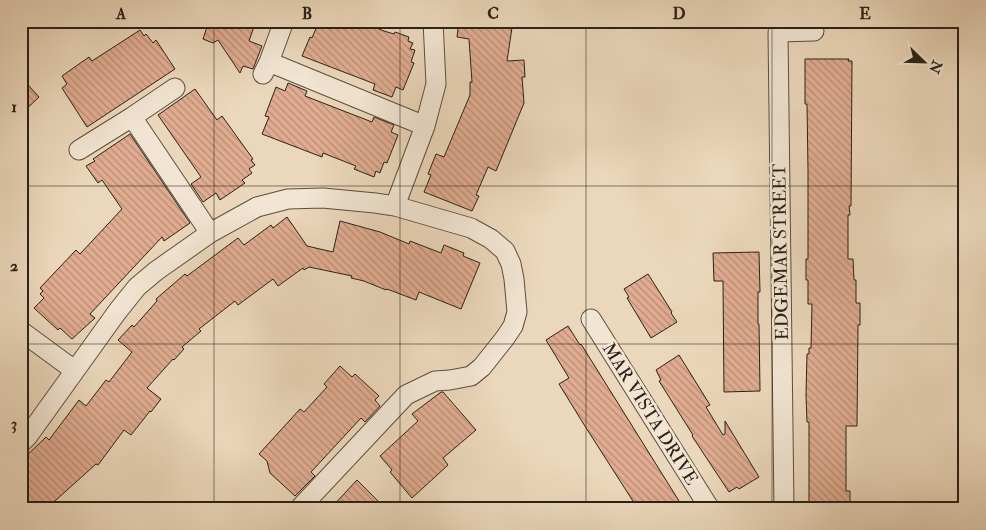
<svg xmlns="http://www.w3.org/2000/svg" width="986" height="530" font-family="'IM FELL Double Pica',serif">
<defs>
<pattern id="building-back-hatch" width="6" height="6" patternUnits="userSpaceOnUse" patternTransform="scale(1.25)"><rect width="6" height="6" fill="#e1ac91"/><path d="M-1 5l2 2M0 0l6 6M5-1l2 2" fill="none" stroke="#b78c75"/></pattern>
</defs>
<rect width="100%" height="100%" fill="#ebd7bb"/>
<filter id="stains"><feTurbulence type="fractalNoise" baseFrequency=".004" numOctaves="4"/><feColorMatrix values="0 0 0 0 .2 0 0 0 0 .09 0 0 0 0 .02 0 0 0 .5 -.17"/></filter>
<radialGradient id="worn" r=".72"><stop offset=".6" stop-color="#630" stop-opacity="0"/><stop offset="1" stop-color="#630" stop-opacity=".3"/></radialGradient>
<path fill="url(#building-back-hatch)" stroke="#2b2116" d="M209,21h47l-7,20 13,5 -9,23 -10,-3 -3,7 -22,-33 -5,3 -10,-4z
M319,21h25l12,5 2,-5 26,10 10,3 1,-2 14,5 -1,4 5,2 -3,6 5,1 -4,12 3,1 -11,27 -7,-3 -4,10 -19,-7 2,-6 -73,-28 8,-19 2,1z
M459,21h54l-6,40 17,-1 1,17h-3l2,26 -28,68 -8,-4 -12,28 3,1 -7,15 -48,-19 7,-17 -3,-1 8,-20 8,3 26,-62v-13h2l-3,-43 -12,-2z
M140,30l4,6 2,-2 7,9 3,-3 19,29 -88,58 -25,-39 5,-4 -5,-8 27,-19 3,4z
M805,59h44l-1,2h4l-1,145h-2l1,9h-2v44h5l1,21h2v23h4v22h-2l-1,101h-11v65h4v18h-41v-87h-2l-1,-27 1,-41h2v-6h2l1,-44h-4v-24h-2v-21h2v-89l-1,-66h-2z
M21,77l18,20 -18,17z
M288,83l19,8 -2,5 67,26 2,-5 20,8 -3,7 7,3 -11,28 -3,-1 -4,11 -4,-2 -2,6 -20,-8 2,-3 -33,-13 -1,4 -60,-23 7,-17 -4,-1 11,-29 9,4z
M195,89l22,31 5,-4 31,43 -2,1 4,5 -6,4 3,4 -10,7 3,3 -25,17 -4,-7 -13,9 -12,-18 10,-7 -43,-62z
M130,134l60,89 -26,18 -2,-4 -72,77 5,4 -23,21 -12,-11 -2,2 -24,-22 10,-10 -4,-4 3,-3 -3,-3 36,-38 4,4 42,-45 -20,-29 -4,3 -12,-17 9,-5 -2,-2z
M287,217l20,29 26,6 7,-31 40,11 29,12 1,-3 31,12 3,-8 20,8 -1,3 17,7 -19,46 -42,-17 -3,8 -29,-11 -1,1 -22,-9 -13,-3 1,-2 -43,-9 -5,3 -1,-2 -25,18 -5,-7 -35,26 -3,-4 -36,28 2,2 -19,16 2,2 -10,11 -1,-1 -26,29 14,11 -10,13 -1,-1 -19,24 -7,-5 -26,35 -2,-1 -50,45h-25v-48l25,-24 3,3 30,-40 7,6 20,-26 3,2 23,-30 -14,-12 14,-15 2,2 23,-26 -1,-2 29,-25 2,2 51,-38 6,7 27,-20 2,3z
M759,252l1,40h-2v32h1l1,67 -36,1 -1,-111h-9l-1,-28z
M648,274l24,38 -1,1 6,9 -26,16 -24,-40 2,-1 -5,-8z
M568,326l12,19 1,-1 103,165h-46l-55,-86 -24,-39 10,-6 -23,-38z
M679,355l31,50 -4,2 17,28 2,-1v-13l34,56 -20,12 -2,-2 -8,5 -37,-56 1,-1 -34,-54 2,-1 -5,-10z
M340,366l12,11 3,-3 24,22 -4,4 5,6 -15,16 -4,-4 -50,54 4,4 -20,20 -25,-23 -3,-12 -8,-7 41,-45 4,3 23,-25 -3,-3z
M441,392h2l33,38 -33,28 5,7 -36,33 -22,-26 2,-2 -12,-14 38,-35 -6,-7z
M357,480l29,29h-56z"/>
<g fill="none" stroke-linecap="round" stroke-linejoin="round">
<defs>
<path id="minor" d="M269,62l156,64
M263,74l6,-12 15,-41
M132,117l78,116
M79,150l53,-33 43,-29
M395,206l30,-80 11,-42 -3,-63
M591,319l119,190
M21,331l53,39
M21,443l7,-7 89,-124 20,-25 19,-16 54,-38 47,-26 31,-8 35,-1 52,5 20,3 76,22 20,11 14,12 6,13 3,15 3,33 -4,14 -8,12 -23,29 -11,9 -21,4 -15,1 -29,14 -107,114
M784,509l-6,-477 36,-1"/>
</defs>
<use href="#minor" stroke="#5b4e3f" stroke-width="21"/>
<use href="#minor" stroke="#f2e5d3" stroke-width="19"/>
</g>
<path fill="none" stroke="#2b2116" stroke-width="1" stroke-opacity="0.55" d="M214,21v488M400,21v488M586,21v488M772,21v488M21,186h944M21,344h944"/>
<g text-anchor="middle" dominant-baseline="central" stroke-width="5" stroke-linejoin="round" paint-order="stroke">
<g font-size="18" fill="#2b2116" stroke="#f2e5d3">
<text transform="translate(781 252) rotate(-91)">EDGEMAR STREET</text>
<text transform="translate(650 414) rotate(58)">MAR VISTA DRIVE</text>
</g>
</g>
<rect width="986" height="530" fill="none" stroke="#ebd7bb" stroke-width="55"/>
<g transform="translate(924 62) rotate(113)" stroke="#f2e5d3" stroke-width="4" paint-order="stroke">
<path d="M0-4L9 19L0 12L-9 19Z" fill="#2b2116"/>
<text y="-8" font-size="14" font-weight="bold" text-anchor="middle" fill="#2b2116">N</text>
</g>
<rect x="28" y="28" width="930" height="474" fill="none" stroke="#2b2116" stroke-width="2"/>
<g font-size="16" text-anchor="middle" font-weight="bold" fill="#2b2116">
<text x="121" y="19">A</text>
<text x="307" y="19">B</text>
<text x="493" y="19">C</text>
<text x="679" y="19">D</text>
<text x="865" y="19">E</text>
<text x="14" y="112">1</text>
<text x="14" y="271">2</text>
<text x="14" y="429">3</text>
</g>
<rect width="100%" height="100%" filter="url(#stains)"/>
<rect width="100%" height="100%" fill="url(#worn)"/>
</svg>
